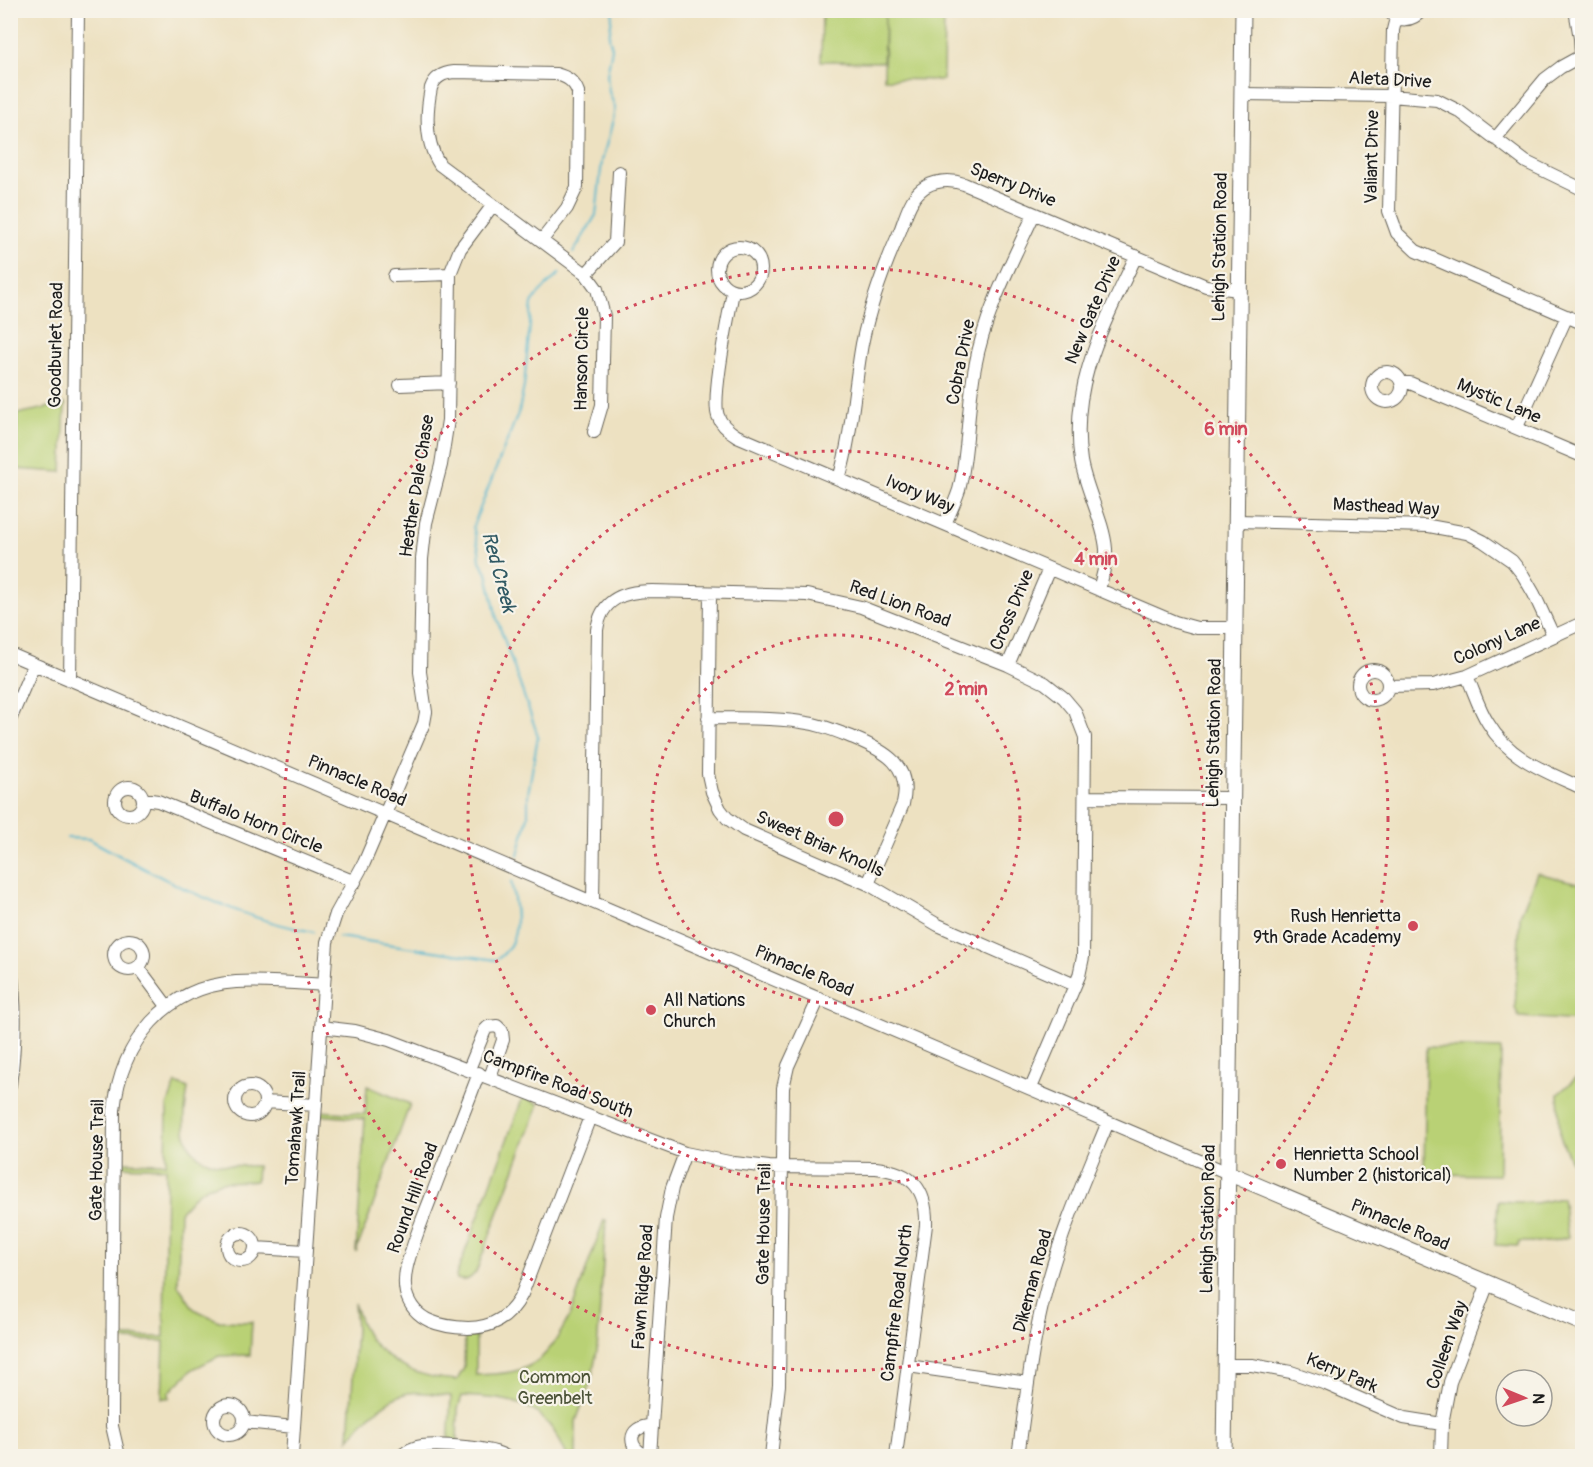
<svg xmlns="http://www.w3.org/2000/svg" width="1593" height="1467" font-family="Pangolin,sans-serif">
<rect width="100%" height="100%" fill="#f7f3e8"/>
<filter id="ink" filterUnits="userSpaceOnUse"><feTurbulence type="fractalNoise" baseFrequency=".0167" numOctaves="2"/><feDisplacementMap in="SourceGraphic" scale="12" xChannelSelector="R" yChannelSelector="G"/><feConvolveMatrix kernelMatrix="1 2 1 2 8 2 1 2 1" color-interpolation-filters="sRGB"/></filter>
<filter id="wash" filterUnits="userSpaceOnUse"><feTurbulence type="fractalNoise" baseFrequency=".008" numOctaves="4" result="noise"/><feDisplacementMap in="SourceGraphic" scale="24" xChannelSelector="R" yChannelSelector="G"/><feGaussianBlur stdDeviation="1.35" result="paint"/><feColorMatrix in="noise" values="0 0 0 0 0 0 0 0 0 0 0 0 0 0 0 0 0 1.4 0 .05"/><feComposite in="paint" operator="in"/></filter>
<g filter="url(#wash)">
<rect width="100%" height="100%" fill="#ede1c1"/>
<path fill="#b9d175" stroke="#6a7648" stroke-width="1.5" d="M822,11h122l-1,69 -59,-1 1,-62 -2,45 -62,-1z
M65,404l-3,68 -47,-3 2,-55z
M1537,873l45,11v137l-63,-4 -4,-10 5,-91z
M1426,1047l75,2 -2,126 -75,-1z
M1582,1073v96l-6,4 -16,-37 -2,-42z
M176,1083l12,5c-4,27 -11,63 22,74 14,5 32,3 47,4l-1,15 -35,1 -14,5 -12,8 -15,17 -2,73 16,24 25,12 33,1 -2,33 -31,1 -26,13 -24,23v6h-7l2,-57 -52,-1v-3h52l2,-169 -48,-2v-4l48,1 1,-57z
M367,1086l43,18 -54,148 9,-133 -47,-4v-4l47,3z
M523,1097l16,7 -63,168c-6,7 -10,10 -19,7l-1,-3z
M1562,1198l6,39 -18,5h-31l-1,4 -23,-1 3,-44 38,2z
M604,1220h2l-9,131 -6,30 -15,40v35h-9c-23,-54 -50,-57 -105,-60l-4,13 -1,37 -9,-1 3,-49c-14,-1 -29,-5 -43,-3 -20,4 -47,29 -59,46l7,-111 -2,-25c4,12 8,26 15,35 23,29 52,40 88,42l7,-12 1,-37h11v44c55,-1 69,-11 94,-60z"/>
<g fill="none" stroke-linecap="round" stroke-linejoin="round">
<path stroke="#4fb5ce" stroke-width="2" d="M573,253l23,-38 6,-54 11,-41 2,-13 -6,-15 -2,-17 5,-27 -3,-11 4,-27
M67,838l22,1c71,39 145,79 225,93
M518,855l10,-39v-22l10,-58 -41,-117 -10,-46 -7,-12 -1,-11 -6,-24 46,-115 5,-25 8,-83 9,-12 19,-18
M339,937l157,23c28,-18 20,-52 15,-79"/>
</g>
</g>
<g filter="url(#ink)">
<g fill="none" stroke-linecap="round" stroke-linejoin="round">
<defs>
<path id="minor" d="M1388,10c10,13 24,12 34,0
M1575,10l5,28 1,18
M1396,18l-3,12 -4,181 8,22 19,18 166,72
M1241,94l150,2 46,4 22,11 67,51 56,27
M1495,139l50,-60 16,-12 20,-11
M542,240l25,-32 10,-21 1,-95c-4,-11 -11,-15 -22,-18l-102,-2c-11,1 -19,5 -23,16 -5,25 -6,55 9,77l146,109 11,15 7,27 -2,89 -8,27
M717 269a22 22 0 1 1 44 0a22 22 0 1 1-44 0Z
M586,274l29,-32 4,-70
M394,276l56,-2
M733,291c-4,24 -22,106 -15,125 3,9 11,15 19,20l438,186 22,6h38
M1372 387a15 15 0 1 1 30 0a15 15 0 1 1-30 0Z
M1401,383h9l172,73
M400,385l49,-2
M1517,427l50,-111
M839,479c13,-44 15,-90 23,-135 8,-39 22,-77 38,-113 5,-13 10,-32 21,-41 12,-10 29,-11 43,-6l242,102 33,4
M1237,521l192,5 38,7 16,8 29,20 11,14 11,19 19,41
M945,524c5,-11 10,-22 14,-34 10,-39 8,-82 16,-123 10,-55 36,-103 59,-153
M1099,590c3,-13 8,-27 7,-41 -2,-27 -20,-59 -25,-88 -12,-77 24,-138 55,-205
M710,593l-2,181 4,18 8,17 7,9 17,12 124,54 70,41 137,60
M10,654l1218,519
M1008,665l41,-96
M1358 685a15 15 0 1 1 30 0a15 15 0 1 1-30 0Z
M1467,676c7,16 12,33 21,47 21,36 59,49 94,65
M70,680l8,-670
M1388,686l45,-1 34,-9 115,-53
M708,718c31,1 63,-1 93,4 19,2 35,9 53,16 31,13 58,27 49,66l-35,80
M10,720l24,-56
M115 801a14 14 0 1 1 28 0a14 14 0 1 1-28 0Z
M1085,797l148,1
M143,799l15,2 197,81
M593,902l4,-272c4,-31 27,-39 55,-39l155,4 54,12 147,58 37,18 19,15 11,13 10,26 -2,220 -4,19 -48,112
M114 955a15 15 0 1 1 30 0a15 15 0 1 1-30 0Z
M10,963c7,42 6,80 0,122
M138,967l29,39
M321,1027l34,4 34,9 296,113 49,10 35,4 107,1c36,4 51,21 50,57l-30,231
M469,1069l16,-39 3,-3 9,-1 5,5 1,9 -13,37
M479,1073c-15,40 -31,79 -46,119 -9,24 -20,49 -26,74 -2,8 -3,18 -1,27 8,29 36,34 62,35 26,0 43,-12 54,-34l68,-177
M235 1101a15 15 0 1 1 30 0a15 15 0 1 1-30 0Z
M265,1102l51,3
M227 1247a14 14 0 1 1 28 0a14 14 0 1 1-28 0Z
M255,1248l51,3
M1226,1365h26l39,7 35,12 78,34 38,6
M908,1366l120,17
M214 1420a15 15 0 1 1 30 0a15 15 0 1 1-30 0Z
M244,1422l50,5
M652,1426c-26,-1 -26,25 -2,30l2,-30 14,-208 6,-30 13,-35
M119,1456l-7,-30v-14l2,-302c7,-68 51,-123 122,-128 29,-2 59,1 88,3
M292,1456l35,-514 9,-28 28,-51 60,-140 2,-11 -6,-40 2,-113 4,-36 15,-58 7,-45 2,-146 10,-25 33,-44
M401,1456c6,-5 13,-9 21,-10 17,-2 70,1 83,10
M771,1456l8,-71 4,-297 5,-22 31,-68
M1018,1456c8,-54 13,-109 27,-162 15,-60 40,-116 63,-172
M1441,1456l1,-32 8,-42 38,-99"/>
<path id="major" d="M1228,1173l354,150
M1224,1456l19,-1446"/>
</defs>
<use href="#minor" stroke="#656156" stroke-width="14"/>
<use href="#major" stroke="#656156" stroke-width="17"/>
<use href="#minor" stroke="#fff" stroke-width="12"/>
<use href="#major" stroke="#fff" stroke-width="15"/>
</g>
</g>
<g fill="none" stroke="#d1495b" stroke-width="3" stroke-dasharray="3 6">
<circle cx="836" cy="819" r="184"/>
<circle cx="836" cy="819" r="368"/>
<circle cx="836" cy="819" r="552"/>
</g>
<g fill="#d1495b" stroke="#f7f3e8" stroke-width="2">
<circle cx="1413" cy="926" r="6"/>
<circle cx="651" cy="1010" r="6"/>
<circle cx="1281" cy="1164" r="6"/>
</g>
<g text-anchor="middle" dominant-baseline="central" stroke-width="4.5" stroke-linejoin="round" paint-order="stroke">
<g font-size="18" fill="#1c1c1c" stroke="#f7f3e8">
<text transform="translate(1390 80) rotate(3)">Aleta Drive</text>
<text transform="translate(1372 157) rotate(-89)">Valiant Drive</text>
<text transform="translate(1013 185) rotate(22)">Sperry Drive</text>
<text transform="translate(1220 247) rotate(-89)">Lehigh Station Road</text>
<text transform="translate(1093 310) rotate(-67)">New Gate Drive</text>
<text transform="translate(56 345) rotate(-89)">Goodburlet Road</text>
<text transform="translate(582 359) rotate(-89)">Hanson Circle</text>
<text transform="translate(961 362) rotate(-79)">Cobra Drive</text>
<text transform="translate(1499 401) rotate(23)">Mystic Lane</text>
<text transform="translate(417 486) rotate(-81)">Heather Dale Chase</text>
<text transform="translate(920 494) rotate(23)">Ivory Way</text>
<text transform="translate(1386 507) rotate(3)">Masthead Way</text>
<text transform="translate(900 604) rotate(20)">Red Lion Road</text>
<text transform="translate(1012 610) rotate(-67)">Cross Drive</text>
<text transform="translate(1497 641) rotate(-24)">Colony Lane</text>
<text transform="translate(1214 733) rotate(-89)">Lehigh Station Road</text>
<text transform="translate(357 781) rotate(23)">Pinnacle Road</text>
<text transform="translate(256 822) rotate(22)">Buffalo Horn Circle</text>
<text transform="translate(820 844) rotate(24)">Sweet Briar Knolls</text>
<text transform="translate(804 971) rotate(23)">Pinnacle Road</text>
<text transform="translate(558 1084) rotate(21)">Campfire Road South</text>
<text transform="translate(296 1128) rotate(-86)">Tomahawk Trail</text>
<text transform="translate(97 1160) rotate(-89)">Gate House Trail</text>
<text transform="translate(413 1198) rotate(-70)">Round Hill Road</text>
<text transform="translate(1208 1219) rotate(-89)">Lehigh Station Road</text>
<text transform="translate(764 1224) rotate(-89)">Gate House Trail</text>
<text transform="translate(1400 1225) rotate(23)">Pinnacle Road</text>
<text transform="translate(1033 1281) rotate(-75)">Dikeman Road</text>
<text transform="translate(643 1287) rotate(-86)">Fawn Ridge Road</text>
<text transform="translate(897 1303) rotate(-83)">Campfire Road North</text>
<text transform="translate(1447 1345) rotate(-71)">Colleen Way</text>
<text transform="translate(1342 1373) rotate(23)">Kerry Park</text>
</g>
<g font-size="18" fill="#1c1c1c" stroke="#f7f3e8" text-anchor="start">
<text x="1401" y="916" text-anchor="end">Rush Henrietta<tspan x="1401" dy="21">9th Grade Academy</tspan></text>
<text x="663" y="1000">All Nations<tspan x="663" dy="21">Church</tspan></text>
<text x="1293" y="1154">Henrietta School<tspan x="1293" dy="21">Number 2 (historical)</tspan></text>
</g>
<g font-size="18" fill="#4b5237" stroke="#f7f3e8">
<text x="555" y="1377">Common<tspan x="555" dy="21">Greenbelt</tspan></text>
</g>
<g font-size="20" font-style="italic" fill="#305963" stroke="#f7f3e8">
<text transform="translate(499 572) rotate(75)">Red Creek</text>
</g>
</g>
<circle cx="836" cy="819" r="9" fill="#d1495b" stroke="#f7f3e8" stroke-width="3"/>
<g font-size="18" text-anchor="middle" font-weight="bold" fill="#d1495b" stroke="#f7f3e8" stroke-width="4.5" stroke-linejoin="round" paint-order="stroke">
<text x="1226" y="435">6 min</text>
<text x="1096" y="565">4 min</text>
<text x="966" y="695">2 min</text>
</g>
<rect width="1593" height="1467" fill="none" stroke="#f7f3e8" stroke-width="36"/>
<g transform="translate(1524 1398) rotate(92)"><circle r="28" fill="#f7f3e8" stroke="#9f9d96" stroke-width="1.5"/>
<path d="M0-4.5L10 22L0 15L-10 22Z" fill="#d1495b"/>
<text y="-9" font-size="16" font-weight="bold" text-anchor="middle" fill="#1c1c1c">N</text>
</g>
</svg>
